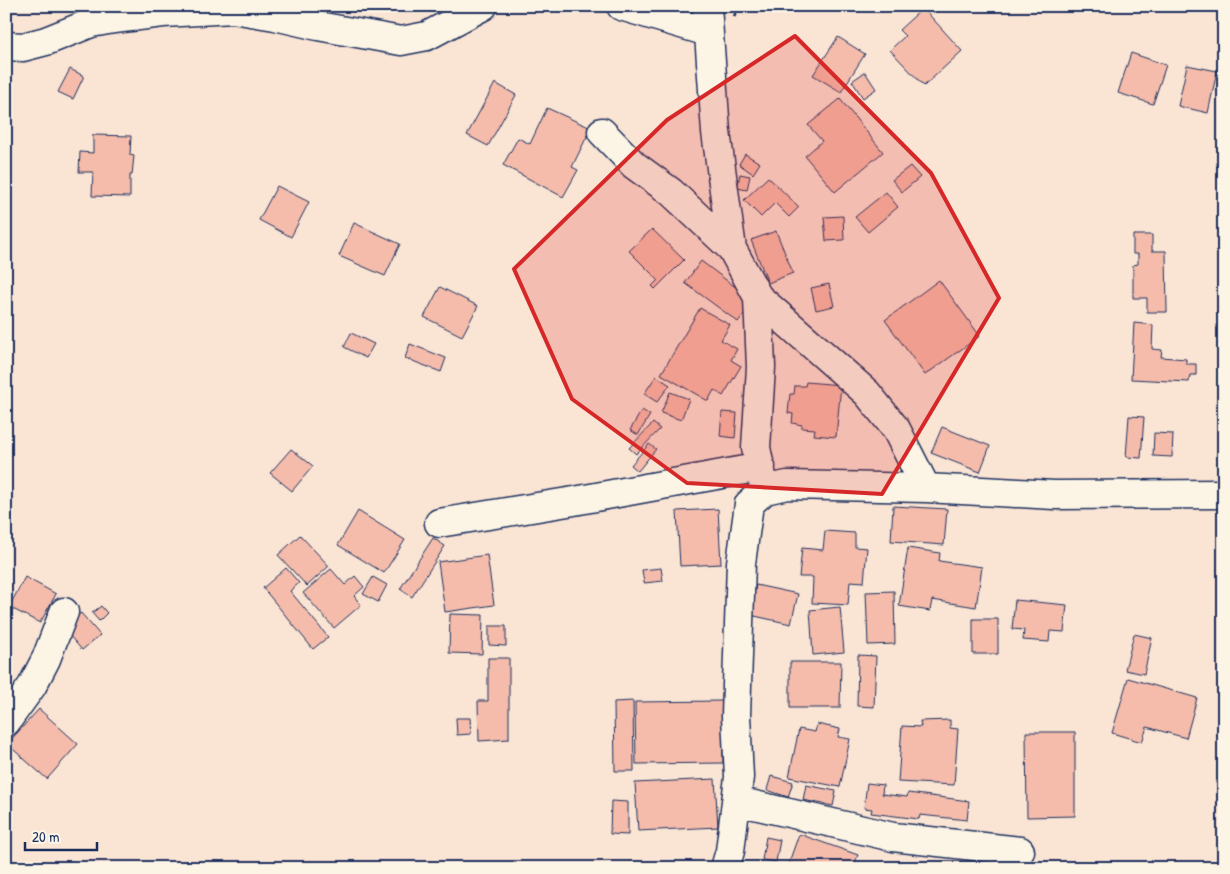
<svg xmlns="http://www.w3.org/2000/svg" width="1230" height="874" font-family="'Patrick Hand',sans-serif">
<rect width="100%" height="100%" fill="#fae4d4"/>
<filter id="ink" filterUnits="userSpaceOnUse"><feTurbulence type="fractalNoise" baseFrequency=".02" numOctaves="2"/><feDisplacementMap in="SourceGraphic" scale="10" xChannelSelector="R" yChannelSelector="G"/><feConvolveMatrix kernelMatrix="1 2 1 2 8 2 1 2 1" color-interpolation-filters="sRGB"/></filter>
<g filter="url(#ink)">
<path fill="#f5bcab" stroke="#1b2f5e" d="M923,8l39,43 -38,35 -34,-36 15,-14 -6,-6z
M838,37l27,17 -24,38 -28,-17z
M1131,53l35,12 -13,39 -35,-11z
M1187,65l30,6 -9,42 -30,-7z
M70,69l14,7 -11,23 -15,-7z
M865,72l11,17 -13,9 -11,-17z
M495,83l21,12 -28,51 -21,-11z
M840,99l43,53 -48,40 -30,-36 17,-15 -14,-16z
M547,108l44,20 -19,39 6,3 -15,27 -60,-32 15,-27 12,6z
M93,135l38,1 -1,19 4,1 -2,19h-2v22l-38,-1 1,-24h-14l1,-20 13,1z
M745,154l15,9 -7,11 -14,-10z
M910,166l10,11 -18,15 -10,-12z
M740,174l10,2 -3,14 -10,-2z
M768,177l31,30 -10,10 -14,-14 -14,14 -17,-17z
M277,186l32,16 -18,35 -32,-17z
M886,192l12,15 -30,25 -13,-15z
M843,216l1,24 -18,1 -2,-24z
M354,223l46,21 -15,32 -46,-20z
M652,229l32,31 -29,29 -3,-3 6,-6 -29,-29z
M776,231l17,42 -25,10 -17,-43z
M1133,235h19v16h14l1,61h-20v-14h-14v-33l5,-1v-10h-5z
M701,261l53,40 -16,21 -53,-39z
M939,280l41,56 -55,39 -40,-55z
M829,284l5,22 -18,4 -5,-22z
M440,287l38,19 -16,30 -38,-19z
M700,308l30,17 -9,15 16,9 -6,11 10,6 -18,30 -9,-6 -6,11 -47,-27z
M1134,323l19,2 -1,24 10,1 -1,7 25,2v5h10v11h-6l-1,7 -58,-3z
M351,333l23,11 -8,14 -22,-11z
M410,344l36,14 -5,14 -36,-14z
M656,376l14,9 -13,17 -13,-8z
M806,382l35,3 -5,52 -22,-2 1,-6 -13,-1v-3l-10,-2 1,-9 -5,-1 2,-19h4l1,-8h10z
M670,392l19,7 -8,21 -20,-7z
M642,410l8,5 -12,20 -8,-5z
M722,412l15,1 -2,25 -15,-2z
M1129,416l15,1 -3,41 -15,-1z
M653,423l7,6 -24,25 -7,-6z
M942,427l48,19 -10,26 -49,-19z
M1154,433l19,1 -1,23 -19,-1z
M649,444l7,5 -18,22 -7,-6z
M291,449l22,17 -21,25 -22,-18z
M893,506l54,3 -3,36 -53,-4z
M718,509l3,55 -41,2 -3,-55z
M358,511l47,29 -21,33 -46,-28z
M825,531l30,2v14l12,1 -3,34 -14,-1 -2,24 -36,-2 1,-26h-14l3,-29 21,2z
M300,535l29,31 -22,20 -29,-31z
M433,538l12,8 -33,51 -12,-8z
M908,548l32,5 -1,8 43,6 -6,40 -44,-7 -2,11 -31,-5z
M487,555l7,50 -49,7 -7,-50z
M286,568l13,15 -9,8 38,46 -15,12 -50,-61z
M661,568l2,13 -19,2 -2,-13z
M331,569l14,16 10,-9 9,11 -10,9 7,9 -27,23 -31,-35z
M25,577l31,17 -16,29 -31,-16z
M373,577l14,8 -9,17 -15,-8z
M756,585l42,9 -7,30 -41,-9z
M894,591l1,53 -27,1 -2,-53z
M1015,600l52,5 -3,27 -14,-1 -1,11 -26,-2 1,-10 -12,-1z
M101,606l6,7 -8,8 -7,-8z
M840,607l4,45 -31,3 -3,-45z
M81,613l19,22 -18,15 -19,-22z
M450,614l33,1 -1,39 -33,-1z
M973,619h25v35h-25z
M489,626h17v20l-17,-1z
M1134,634l18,4 -8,36 -19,-4z
M858,655l18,1 -2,51 -17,-1z
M488,658h21v81l-30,2 -1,-40h10z
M790,662h51l-1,46h-50z
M1128,678l69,20 -11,40 -39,-11 -5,15 -30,-9z
M633,701l1,70h-19l-1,-69z
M722,701l1,62 -87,1 -1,-62z
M39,709l39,35 -31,35 -40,-35z
M456,718h14l1,16 -14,1z
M950,720v8l8,1 -4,56 -56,-3 4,-56 19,1 -1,-6z
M817,724l23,5 -2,8 12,2 -10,48 -51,-10 10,-48 16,3z
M1026,732h49v84l-48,1z
M771,776l22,6 -5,15 -21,-7z
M715,779l3,48 -80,4 -3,-48z
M867,783l16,2 -1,9 25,3 1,-4 61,8 -2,19 -47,-5 -1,4 -48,-6 1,-4 -8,-1z
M806,785l30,6 -3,15 -30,-6z
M611,801l17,1v33l-18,-1z
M799,834l59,21 -5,13h-66z
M766,837l14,3 -4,22 -14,-2z"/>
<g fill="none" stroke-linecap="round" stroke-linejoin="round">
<defs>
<path id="minor" d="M621,6l87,26
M707,6l9,126 16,117 26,48 109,96 29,36 30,59
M6,46l17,1 23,-6 45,-18 23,-4 49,-6 70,-4 42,7 43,10 83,15 26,-5 56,-30
M602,132l32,33 37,27 61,57
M758,297l3,70 -5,81 8,38
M439,523l135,-22 187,-34
M6,722l26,-36 14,-27 18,-47
M737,801l156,36 127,14
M725,868l5,-17 9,-74 -3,-61 5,-153 8,-59 16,-14 22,-5 139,3 128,7 170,-1"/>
</defs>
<use href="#minor" stroke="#1b2f5e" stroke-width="31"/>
<path stroke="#1b2f5e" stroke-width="3" stroke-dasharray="5 4" stroke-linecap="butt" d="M734,17l5,-11"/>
<use href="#minor" stroke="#fcf5e5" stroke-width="28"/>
</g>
</g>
<path fill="#d62828" fill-opacity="0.2" stroke="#d62828" stroke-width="4" stroke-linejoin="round" d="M795,36l136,137 68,125 -117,196 -195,-11 -115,-84 -58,-130 153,-149z"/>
<rect width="1230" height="874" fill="none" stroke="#fcf5e5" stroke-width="25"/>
<rect x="12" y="12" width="1205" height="849" fill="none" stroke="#1b2f5e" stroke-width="2" filter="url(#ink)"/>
<path d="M25 842v8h72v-8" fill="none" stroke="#1b2f5e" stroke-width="2.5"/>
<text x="32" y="842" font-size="15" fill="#1b2f5e" stroke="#fcf5e5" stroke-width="4" paint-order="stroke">20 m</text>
</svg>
